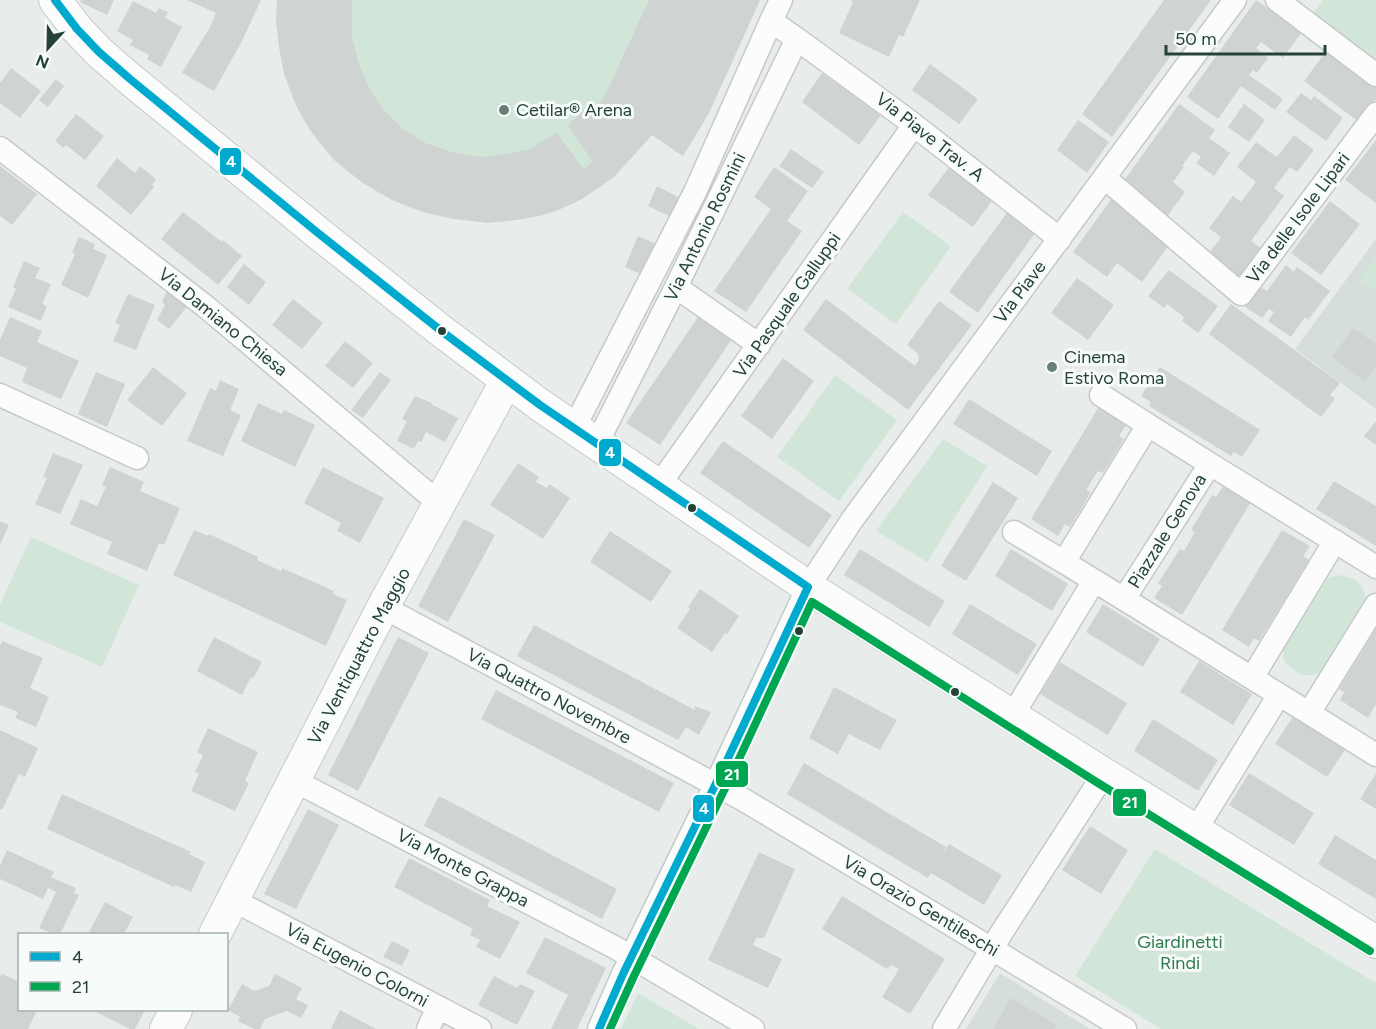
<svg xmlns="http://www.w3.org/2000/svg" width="1376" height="1029" font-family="Figtree,sans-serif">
<rect width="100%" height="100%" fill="#e8edeb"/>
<path fill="#d6dedb" d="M1376,239v170l-81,-60z
M1000,973l90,56h-124z"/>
<path fill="#d1e6d8" d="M277,0h483l-51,113 -26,43 -31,-21c-23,25 -43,50 -74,66 -100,50 -233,6 -281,-94 -17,-35 -18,-70 -20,-107z
M1323,0h53v60l-63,-47z
M903,212l48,34 -55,78 -49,-35z
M1376,257v36l-17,-13z
M835,375l62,45 -58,81 -62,-44z
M943,439l44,27 -60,96 -51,-31z
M31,537l108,48 -37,82 -102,-45v-18z
M1340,575c21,5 22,8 27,28l-44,69c-20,7 -25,3 -39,-11l-1,-12 45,-71z
M1155,849l221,134v46h-215l-86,-53z
M638,993l61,36h-78z"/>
<path fill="#cfd4d2" d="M81,0h33l-7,15 -27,-13z
M187,0h74l-19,41 -28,50 -32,-18 28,-46 6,-14z
M277,0h75v36l6,25 10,25 14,22 20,20 23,15 30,10 25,4 25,-3 24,-5 28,-16 26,36 10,-7 -25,-36 23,-25 7,4 9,-14 42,-91h111l-51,113 -26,43 -31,-21 -38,42 -34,23 -24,11 -17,5 -23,4 -28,3 -32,-4 -30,-6 -34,-13 -30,-18 -28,-22 -24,-30 -13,-23 -13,-33 -5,-27 -3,-26z
M850,0h70l-17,37 -4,-2 -10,22 -50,-24 14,-31z
M1164,0h47l-99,137 -30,-23z
M1256,0l45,33 -18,25 -22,-16 -5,6 12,10 -11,15 -4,-3 -4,5 34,24 -8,11 -34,-24 -23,33 -31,-22z
M133,1l23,12 3,-5 9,4 -3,6 17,9 -21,40 -14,-8 2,-4 -19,-10 3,-5 -16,-9z
M1327,50l49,36v13l-17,23 -55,-41z
M930,64l48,35 -19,25 -47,-34z
M11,68l30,23 -21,27 -20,-15v-20z
M822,73l59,42 -22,30 -57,-43z
M56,79l8,7 -16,21 -9,-7z
M1301,93l10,7 3,-4 29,22 -17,23 -40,-29z
M1179,104l36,26 -6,8 21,15 -16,23 -18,-13 5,-6 -8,-6 -11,15 2,1 -11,15 12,10 -17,23 -45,-33z
M1244,104l21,16 -16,22 -21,-15z
M76,114l28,22 -19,24 -19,-15 -2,3 -9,-7z
M1078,120l31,22 -22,31 -30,-23z
M1294,135l20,15 -17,22 -7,-5 -16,21 10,8 -33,45 11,8 -23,30 -31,-24 13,-18 -12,-9 24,-32 8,6 15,-20 -19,-15 19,-25 21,15z
M1376,140v63l-31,-23z
M791,149l33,23 -12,16 -33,-22z
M117,158l18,15 5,-7 16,13 -4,6 2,2 -23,28 -35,-29z
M0,166l37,28 -25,31 -12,-9z
M950,166l44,32 -21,29 -45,-32z
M774,167l34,24 -21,30 15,10 -56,81 -32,-21 57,-82 -17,-12z
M657,186l23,12 -9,19 -23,-11z
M1112,198l57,47 -27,37 -25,-19 -10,14 -34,-25z
M1330,201l30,23 -39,51 -30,-22z
M1009,210l28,20 -59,83 -29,-21z
M183,212l39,30 1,-2 19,16 -24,29 -57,-46z
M638,236l21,9 -14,31 -20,-9z
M79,237l16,7 -2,5 14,6 -19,43 -27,-13 14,-31 -3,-2z
M24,261l16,7 -5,10 16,6 -9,20 5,2 -6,15 -33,-14 8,-18 -3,-2z
M244,264l22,18 -17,23 -22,-18z
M1286,265l8,7 3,-5 33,24 -22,29 -3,-3 -14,20 -23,-16 6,-9 -5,-3 -7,9 -18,-12 14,-20 9,5z
M1169,270l49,36 -20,27 -16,-12 2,-4 -17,-13 -3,4 -16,-12z
M1077,278l37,27 -26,35 -37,-27z
M169,286l20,18 -20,25 -12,-9 8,-15 -3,-3z
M128,294l27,11 -19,45 -23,-9 7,-16 -5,-2z
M293,299l30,24 -21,26 -30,-24z
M826,299l89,67 4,-6 -1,-6 -11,-9 32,-44 33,24 -64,85 -105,-80z
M1231,304l109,79 -10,12 5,4 -14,18 -112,-83z
M700,314l34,22 -74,109 -34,-22z
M10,317l32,14 -5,11 42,19 -18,38 -39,-17 5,-14 -27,-12v-16z
M1353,328l23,16v22l-12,15 -32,-24z
M345,341l28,22 -20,25 -28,-22z
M783,358l31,23 -42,58 -31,-23z
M153,367l34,26 -25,33 -35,-26z
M1160,367l100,63 -18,27 -8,-5 -3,4 -82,-50 2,-4 -10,-6z
M96,372l29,12 -18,43 -29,-13z
M380,372l11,8 -28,38 -12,-8z
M220,380l19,9 -9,21 11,5 -18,41 -36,-15 23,-53 6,3z
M415,396l17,7 -1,1 27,14 -13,24 -19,-10 -5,10 -3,-1 -4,8 -17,-8 10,-20 -5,-2z
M969,399l83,52 -15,25 -84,-52z
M258,403l24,11 2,-4 31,15 -20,42 -54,-26z
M1100,405l28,17 -9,14 5,3 -21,34 -5,-2 -12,19 5,2 -21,35 -5,-3 -7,12 -27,-17z
M1376,421v24l-12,-9z
M723,441l109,74 -23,33 -109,-75z
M53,453l30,12 -23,49 -25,-10 12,-26 -4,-1z
M518,463l21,14 -3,5 11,6 2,-4 21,14 -27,41 -53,-34z
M110,467l34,15 -4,9 40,17 -16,37 -5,-2 -12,28 -40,-17 5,-12 -42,-18 11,-25 16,7 9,-19 -4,-2z
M323,467l61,31 -24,45 -23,-12 4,-8 -37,-20z
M1334,481l42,25v40l-60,-37z
M993,482l25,16 -52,83 -25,-15z
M1224,485l27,17 -69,113 -28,-17 8,-12 -4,-3 22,-34 4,2 11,-19 -4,-2 21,-35 4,2z
M464,519l31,16 -47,87 -30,-16z
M0,521l9,4 -9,20z
M194,530l14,6 1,-2 49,23 -1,3 24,11 1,-3 52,23 -1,3 14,6 -21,46 -153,-71z
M1282,530l28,16 -7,10 6,4 -50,81 -5,-3 -5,9 -27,-17z
M610,531l62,40 -21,31 -61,-40z
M860,549l85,52 -16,26 -85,-52z
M1011,549l57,35 -16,27 -57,-35z
M700,589l39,27 -12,18 -2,-1 -13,19 -35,-24 13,-19 -2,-2z
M970,604l67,40 -19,31 -66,-41z
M1103,604l57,35 -17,28 -57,-35z
M534,625l161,85 -1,-4 17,6 -12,23 -13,-8 -8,13 -161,-84z
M1376,629v75l-8,14 -28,-18 4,-8 -5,-3z
M214,637l48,25 -9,17 -2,-2 -9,18 -45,-24z
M398,637l31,16 -71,138 -30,-16z
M2,641l41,17 -13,30 19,9 -13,30 -21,-9 3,-6 -18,-7v-59z
M1199,661l53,33 -19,31 -53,-33z
M1060,662l67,41 -19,32 -68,-41z
M834,687l63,33 -17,30 -31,-16 -11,20 -29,-16z
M496,690l178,93 -15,29 -178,-93z
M1294,715l52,33 -19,29 -52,-33z
M1153,719l65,41 -20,31 -64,-40z
M208,728l50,24 -13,29 4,2 -14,28 -44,-20 8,-17 -4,-2 8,-17 -6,-3z
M0,730l38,18 -13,29 -6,-3 -17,36 -2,-1z
M804,763l142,84 -5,9 8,-12 53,31 -18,30 -53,-32 -3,5 -141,-84z
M1249,773l65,40 -20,32 -65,-40z
M1376,773v36l-16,-10z
M62,794l129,58 -2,2 16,8 -14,30 -16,-7 -1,2 -127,-58z
M439,796l178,93 -15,30 -178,-93z
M308,809l31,16 -43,84 -32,-15z
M1090,826l38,24 -27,44 -39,-24z
M1335,835l41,25v39l-58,-35z
M7,850l47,22 -3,5 25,11 -2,5 5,2 -19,39h-5l-16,-6 17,-36 -8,-4 -5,11 -43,-20v-13z
M759,852l36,17 -31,69h-8l-3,7 29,14 -14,29 -60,-28z
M409,858l81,42 -3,6 33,16 -20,37 -24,-12 4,-7 -10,-5 3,-6 -79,-42z
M842,896l103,63 -35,55 -28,-17 17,-28 -8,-4 -4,4 -65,-40z
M105,902l28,15 -9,17h-36z
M545,937l61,31 -29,61h-26l17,-34 -42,-22z
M392,941l18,9 -8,16 -19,-9z
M2,974l18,8v28h17l-9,19h-28v-52z
M275,974l27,14 -6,11 12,6 -7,13 -14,-7 -22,8 -5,10h-6l-16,-8 2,-4 -12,-7 14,-26 12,7 15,-5z
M494,976l23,12 3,-4 15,7 -18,34 -39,-20z
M1011,998l46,27 -3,4h-61z
M92,1010h53l-10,19h-5z
M340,1010l36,19h-45z"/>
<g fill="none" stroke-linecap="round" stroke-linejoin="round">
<defs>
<path id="street" d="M1277,0l99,75
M771,21l10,-21
M797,39l108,79 155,121
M0,148l205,158 235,198
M1105,178l136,116 135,-180
M676,287l83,58
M0,395l137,63
M1101,395l47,30
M574,428l121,-236 76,-171 26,18 -121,248 -79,156
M1210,464l166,103
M659,485l255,-360
M1014,532l50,30
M1335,541l-83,137 57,35 67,-108
M1124,599l86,-135 -62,-39 -84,137 188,116
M383,607l361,193 381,229
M1309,713l67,42
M1012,716l82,-135
M295,781l321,167 137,81
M1195,831l84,-136
M233,900l247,129
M428,1029l10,-22
M599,1029l24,-55 100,-205 85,-182 44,-67 383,-520
M944,1029l58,-97 102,-158"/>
<path id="secondary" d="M55,0l22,29 22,23 31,27 188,154 122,97 100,75 268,182 296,187 272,168
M215,934l168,-327 124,-227
M166,1029l10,-19"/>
</defs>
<use href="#street" stroke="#c5cac8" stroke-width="25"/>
<use href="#secondary" stroke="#c3cbc8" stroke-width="34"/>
<use href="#street" stroke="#fcfcfc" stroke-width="22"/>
<use href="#secondary" stroke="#fcfcfc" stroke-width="32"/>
<defs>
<path id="bus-1" d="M55,0l22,29 22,23 31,27 188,154 122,97 100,75 268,182
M599,1029l24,-55 100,-205 85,-182"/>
<path id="bus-2" d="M610,1029l23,-51 99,-204 80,-172 286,181 272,168"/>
</defs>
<use href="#bus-1" stroke="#f7fbf9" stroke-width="12"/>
<use href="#bus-2" stroke="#f7fbf9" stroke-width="12"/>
<use href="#bus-1" stroke="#00a9ce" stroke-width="8"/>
<use href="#bus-2" stroke="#00a651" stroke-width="8"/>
</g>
<g fill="#697e78" stroke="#f7fbf9" stroke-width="2">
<circle cx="504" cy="110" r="6"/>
<circle cx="1052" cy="367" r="6"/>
</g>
<g fill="#24423a" stroke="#f7fbf9" stroke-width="2">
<circle cx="442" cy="331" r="5"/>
<circle cx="692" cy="508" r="5"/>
<circle cx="799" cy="631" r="5"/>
<circle cx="955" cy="692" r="5"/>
</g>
<g text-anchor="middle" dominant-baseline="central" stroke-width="6" stroke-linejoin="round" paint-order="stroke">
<g font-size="18" fill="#24423a" stroke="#f7fbf9" text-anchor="start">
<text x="516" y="110">Cetilar® Arena</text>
<text x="1064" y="357">Cinema<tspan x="1064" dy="21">Estivo Roma</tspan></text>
</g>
<g font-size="18" fill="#24423a" stroke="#f7fbf9">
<text transform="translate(930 137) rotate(38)">Via Piave Trav. A</text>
<text transform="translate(1298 218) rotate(-53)">Via delle Isole Lipari</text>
<text transform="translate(705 227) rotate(-64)">Via Antonio Rosmini</text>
<text transform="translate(1020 292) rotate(-53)">Via Piave</text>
<text transform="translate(787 305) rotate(-55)">Via Pasquale Galluppi</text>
<text transform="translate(223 322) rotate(39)">Via Damiano Chiesa</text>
<text transform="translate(1167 531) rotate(-58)">Piazzale Genova</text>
<text transform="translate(359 656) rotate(-62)">Via Ventiquattro Maggio</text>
<text transform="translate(549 696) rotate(28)">Via Quattro Novembre</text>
<text transform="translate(463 868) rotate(28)">Via Monte Grappa</text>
<text transform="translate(921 906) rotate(31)">Via Orazio Gentileschi</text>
<text transform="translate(357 965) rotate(28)">Via Eugenio Colorni</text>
</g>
<g font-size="18" fill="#2d7a4b" stroke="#f7fbf9">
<text x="1180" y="942">Giardinetti<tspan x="1180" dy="21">Rindi</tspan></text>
</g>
</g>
<g stroke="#f7fbf9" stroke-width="2">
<rect x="219" y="147" width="23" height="29" rx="6" fill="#00a9ce"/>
<rect x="598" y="438" width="24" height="29" rx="6" fill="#00a9ce"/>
<rect x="715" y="760" width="34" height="28" rx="6" fill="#00a651"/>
<rect x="1112" y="788" width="35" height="29" rx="6" fill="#00a651"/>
<rect x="692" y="794" width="23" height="29" rx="6" fill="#00a9ce"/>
</g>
<g font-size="16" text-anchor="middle" font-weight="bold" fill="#fff">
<text x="231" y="167">4</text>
<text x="610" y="458">4</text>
<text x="732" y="780">21</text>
<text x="1130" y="808">21</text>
<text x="704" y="814">4</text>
</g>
<rect x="18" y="933" width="210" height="78" fill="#f7fbf9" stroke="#a3b1ad" stroke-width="1.5"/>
<rect x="30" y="952" width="30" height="9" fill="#00a9ce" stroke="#a3b1ad" stroke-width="1.5"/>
<text x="72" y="963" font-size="18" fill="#24423a">4</text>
<rect x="30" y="982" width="30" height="9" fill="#00a651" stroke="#a3b1ad" stroke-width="1.5"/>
<text x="72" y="993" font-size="18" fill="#24423a">21</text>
<g transform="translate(48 48) rotate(202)" stroke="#f7fbf9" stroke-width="4.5" paint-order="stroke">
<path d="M0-4.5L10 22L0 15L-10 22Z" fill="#24423a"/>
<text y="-9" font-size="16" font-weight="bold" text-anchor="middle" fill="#24423a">N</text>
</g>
<path d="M1166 45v9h159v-9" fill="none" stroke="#24423a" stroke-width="3"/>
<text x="1175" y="45" font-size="18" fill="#24423a" stroke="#f7fbf9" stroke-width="4.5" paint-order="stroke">50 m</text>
</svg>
